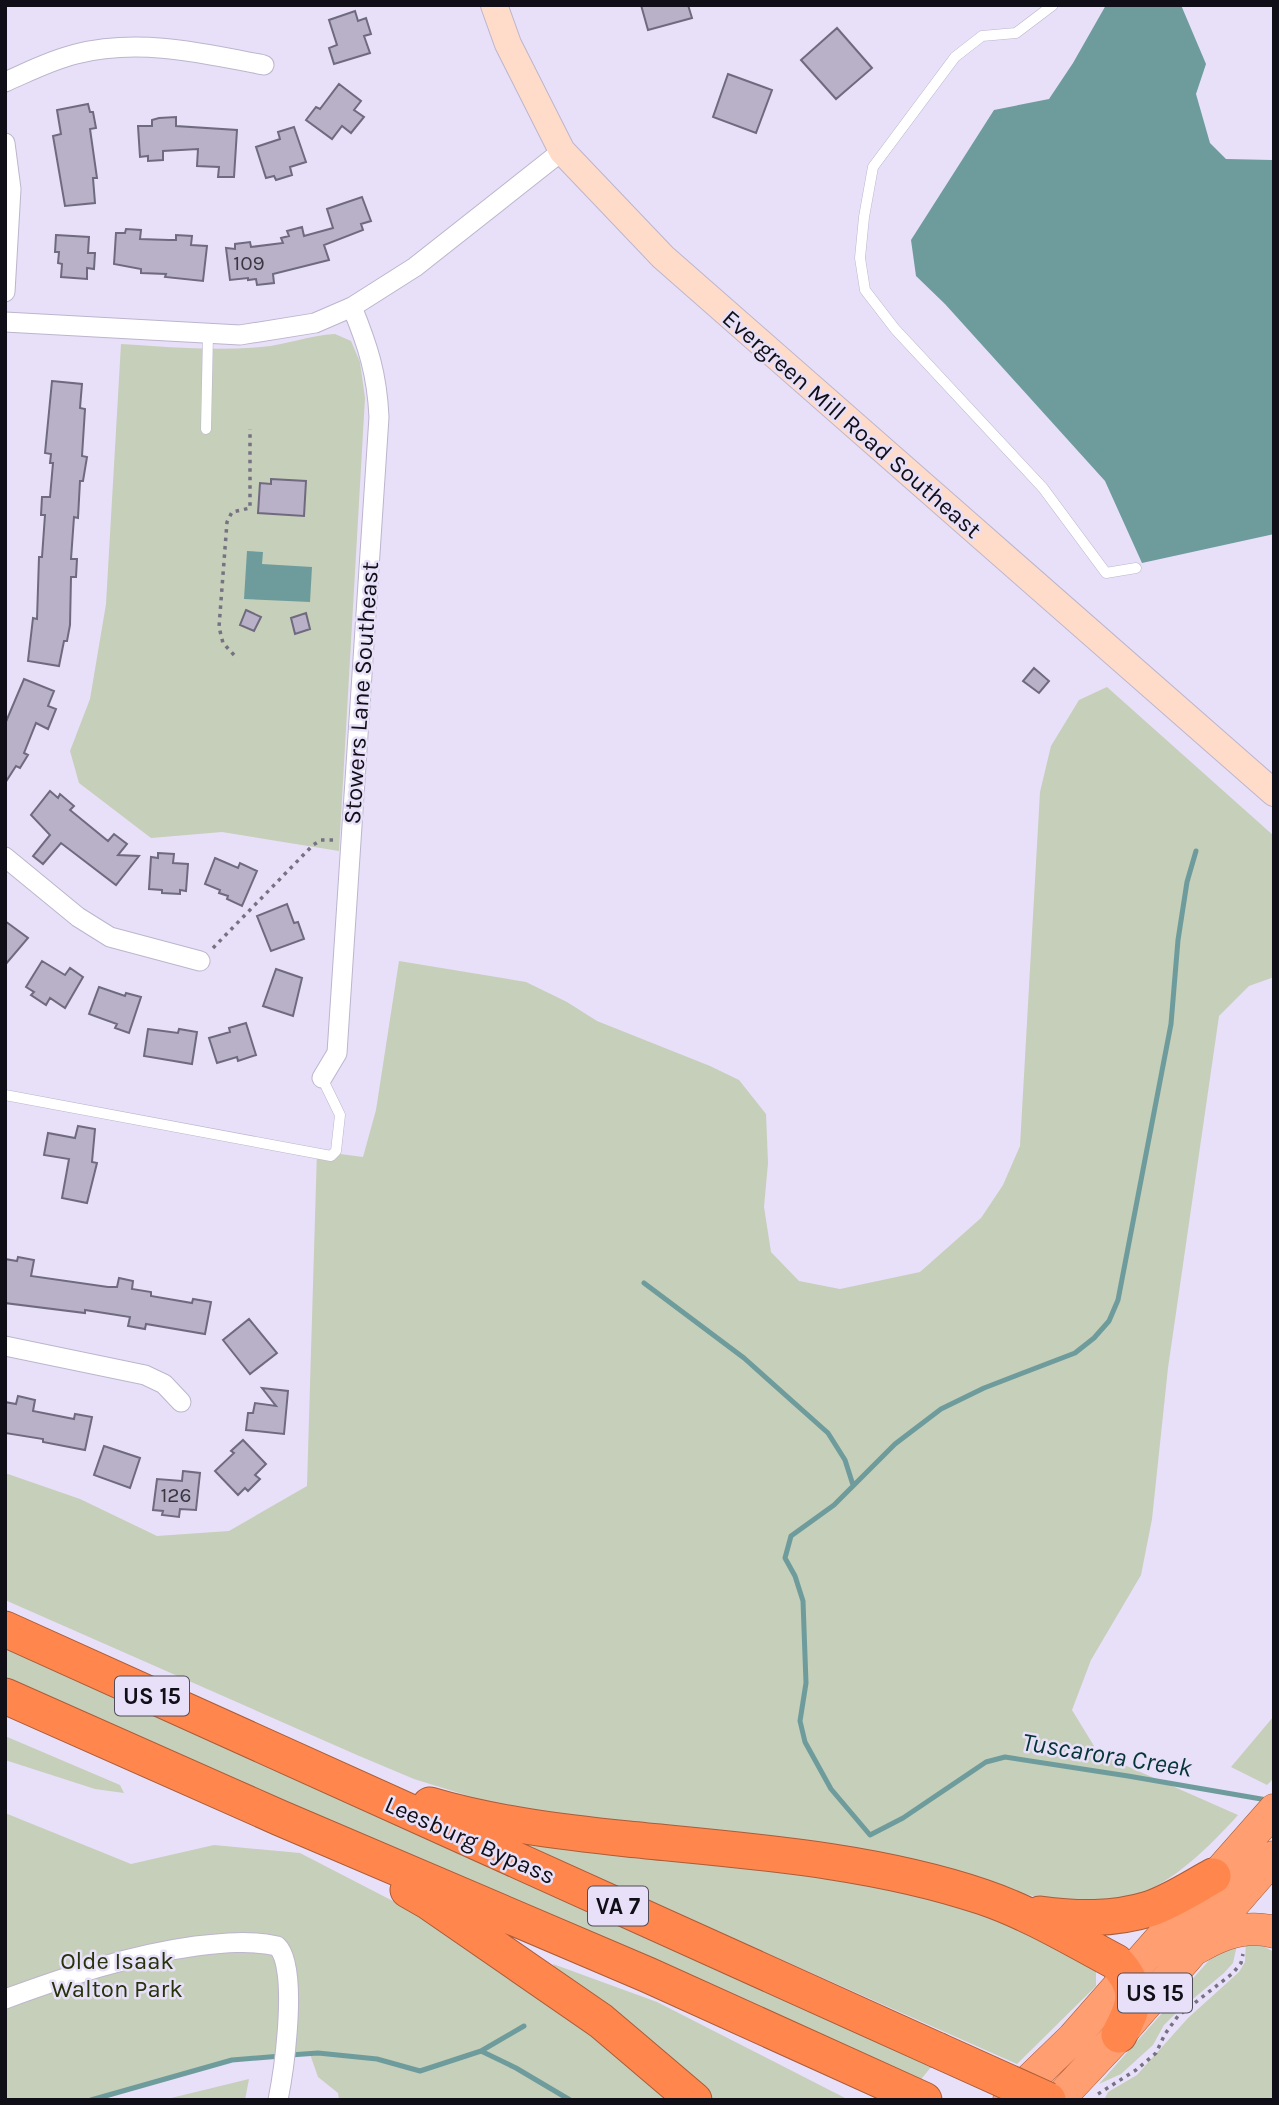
<svg xmlns="http://www.w3.org/2000/svg" width="1279" height="2105" font-family="Karla,sans-serif">
<rect width="100%" height="100%" fill="#e7e0f8"/>
<path fill="#c6cfb9" d="M335,334l16,7 9,21 5,36 -26,453 -117,-19 -71,6 -72,-55 -9,-32 20,-52 16,-95 15,-260c46,3 93,7 140,3 25,-2 49,-12 74,-13z
M1107,687l167,149v141l-25,9 -30,30 -51,352 -16,151 -11,56 -50,85 -19,50 22,36 1,6 143,63c-35,39 -82,85 -137,89 -41,2 -83,-12 -122,-22l-441,-68 -63,-16 -61,-19 -57,-24 -352,-155v-127l75,26 77,37 72,-5 78,-45 10,-335 46,6 13,-47 23,-149 127,21 41,20 30,19 113,45 29,14 27,34 2,49 -4,44 7,45 28,29 41,8 80,-17 61,-54 22,-33 17,-39 20,-354 11,-46 28,-46z
M5,1646l447,200 479,221 -13,16 -913,-405z
M1274,1716v62l-7,7 -36,-18z
M5,1736l115,49 4,8 -29,-4 -90,-29z
M5,1813l126,51 83,-19 86,8 120,62 161,108 92,77h-334l-1,-7 -20,-16 -8,-23 -78,6 -141,40h-86z
M471,1822l327,48 142,30 59,19 90,45 7,7v15l-79,78z
M1246,1940l10,2 18,10v148h-170l4,-8 29,-17 51,-57 51,-46 6,-10z
M1237,1945l-4,18 -9,10 -49,41 -11,11 -11,20 -32,29 -22,10 121,-136z
M553,1964l104,38 192,98h-141l-147,-121z
M249,2079l-4,21h-82z"/>
<path fill="#6e9c9d" d="M1106,5h75l25,59 -10,30 14,49 16,16 48,1v374l-132,29 -37,-82 -160,-177 -29,-28 -5,-36 83,-130 55,-11 24,-36z
M247,551l16,1 -1,12 50,3 -2,35 -66,-3z"/>
<g fill="none" stroke-linecap="round" stroke-linejoin="round">
<path stroke="#6e9c9d" stroke-width="5" d="M1196,851l-9,31 -9,58 -7,84 -53,276 -9,21 -15,17 -19,15 -91,35 -43,21 -46,35 -61,61 -43,31 -6,22 10,18 8,25 3,82 -6,38 5,21 26,47 39,46 33,-17 83,-56 19,-5 123,19 139,24
M644,1283l100,75 84,75 17,27 8,25
M481,2051l35,17 54,32
M290,2055l28,-2 59,6 43,12 61,-20 43,-25
M91,2100l141,-40 49,-4"/>
</g>
<path fill="#b8b1c8" stroke="#706a7f" stroke-width="2" d="M641,5h47l4,13 -44,12z
M355,11l3,10 8,-3 5,16 -7,2 6,17 -36,11 -5,-16 8,-3 -8,-25z
M837,28l35,40 -36,31 -35,-39z
M728,74l44,16 -16,43 -43,-16z
M339,84l22,17 -7,9 10,7 -13,16 -9,-7 -10,13 -26,-19 10,-13 4,2z
M88,104l2,8h3l3,16 -6,1 7,49h-4l2,25 -30,3 -12,-70 8,-2 -4,-24z
M176,117v9l61,4 -3,47h-16l1,-10 -22,-1 1,-17 -35,2v9l-15,1v-5l-8,1 -2,-31h14v-6l7,-2z
M294,127l12,35 -16,5 2,8 -16,5 -2,-4 -8,2 -10,-31 24,-8 -2,-7z
M362,197l9,24 -10,3 2,6 -39,15 5,15 -56,14 1,9 -17,2 -1,-6 -8,1v-2l-18,2 -4,-32 9,1v-5l15,-2 1,5 32,-4 -2,-5 8,-2 -2,-5 15,-4 2,9 29,-8 -6,-19z
M126,229l15,1 -1,9 29,1h7v-5l16,1 -1,9 16,1 -4,35 -38,-4 1,-3 -25,-1v-4l-27,-5 2,-31h9z
M56,235l33,2 -1,16h7l-1,16 -7,-1v11l-26,-2 1,-13 -4,-1 1,-11h-4z
M52,381l30,3 -2,24 5,1 -3,47 5,1 -4,24h-3l-2,37 -4,-1 -3,42h6l-1,18h-5l-1,48 -3,16h-3l-5,25 -31,-5 5,-43 4,1 2,-62h3l3,-42h-4l1,-18h8l3,-34h-3l1,-9 -6,-1z
M271,479l35,2 -2,35 -46,-3 2,-30 11,1z
M246,610l15,7 -7,14 -14,-6z
M306,613l4,16 -15,5 -4,-16z
M1034,668l15,13 -10,12 -16,-12z
M24,679l30,12 -6,15 8,3 -8,20 -12,-6 -12,30 4,2 -8,13 -4,-2 -11,17v-59z
M50,791l8,7 2,-4 14,12 -4,4 38,31 6,-7 13,10 -9,11 21,1 -23,29 -55,-42 -18,21 -10,-8 17,-21 -19,-20z
M158,853l16,1 -1,9 15,1 -2,27 -6,-1v4l-18,-1v-3l-13,-1 2,-32 7,1z
M215,858l23,10 2,-5 17,8 -15,35 -15,-7 1,-3 -9,-3 1,-3 -15,-6z
M287,904l7,19 4,-1 6,17 -33,12 -14,-35z
M5,921l23,17 -23,27z
M42,961l23,14 5,-7 13,9 -18,31 -15,-10 -4,7 -15,-10 3,-3 -8,-5z
M276,969l26,9 -9,38 -30,-10z
M99,987l26,9 1,-3 15,4 -12,36 -14,-5 2,-4 -28,-10z
M246,1023l10,32 -18,6 -1,-4 -20,6 -8,-25 21,-6 -1,-4z
M148,1029l30,4 1,-4 18,3 -5,32 -48,-8z
M78,1126l17,3 -3,33 5,1 -10,40 -25,-5 7,-39 -25,-4 4,-22 27,5z
M18,1257l16,3 -3,16 77,11h9l2,-9 14,3 -1,8 19,3v4l41,7 1,-4 18,3 -6,32 -59,-10 -1,5 -17,-3 2,-9 -45,-7v3l-80,-10v-44l12,2z
M249,1319l28,34 -27,21 -27,-34z
M262,1388l26,3 -4,43 -38,-4 2,-17h5l2,-10 21,3z
M18,1396l17,4 -2,11 41,8 1,-5 17,3 -7,33 -42,-8v-3l-38,-6v-31l11,2z
M243,1440l23,24 -11,11 5,4 -12,12 -3,-3 -7,7 -23,-24 19,-18 -3,-2z
M104,1446l36,12 -10,30 -36,-13z
M183,1471l17,2 -4,37 -16,-1 -1,8 -17,-2 1,-4 -10,-1 4,-31 25,2z"/>
<g fill="none" stroke-linecap="round" stroke-linejoin="round">
<defs>
<path id="service" d="M1053,5l-37,28 -34,3 -27,21 -82,110 -9,50 -4,41 5,32 30,39 148,159 63,85 30,-5
M206,429l2,-94
M5,1095l326,61 5,-5 4,-36 -18,-37"/>
<path id="minor" d="M5,82c23,-10 46,-22 71,-28 63,-16 126,-1 188,11
M5,143l6,46 -6,103
M5,322l235,13 75,-12 37,-16 63,-40 147,-116
M5,857l73,60 32,20 90,24
M322,1078l15,-25 42,-636c-2,-43 -11,-71 -27,-110
M5,1346l140,29 19,9 17,18
M5,1999c63,-23 125,-44 191,-53 27,-3 54,-6 81,0 22,20 7,124 1,154"/>
<path id="secondary" d="M494,5l14,39 54,107 101,106 611,536"/>
<path id="trunk" d="M1197,1948c23,-14 50,-24 77,-16
M1009,2100l64,-62 201,-228
M1058,2100l61,-65 155,-178"/>
<path id="motorway" d="M5,1629l932,421
M5,1696l275,122 368,157 276,125
M430,1805c64,19 132,27 198,34 118,12 242,20 355,58 47,16 90,42 133,65 25,27 19,43 3,73
M408,1890l21,12 172,119 93,79
M1040,1914c37,5 73,6 109,-5 23,-8 44,-22 64,-33"/>
</defs>
<use href="#service" stroke="#bcb5cd" stroke-width="11"/>
<use href="#minor" stroke="#bcb5cd" stroke-width="21"/>
<use href="#secondary" stroke="#bcb5cd" stroke-width="28"/>
<use href="#trunk" stroke="#ab5c39" stroke-width="33"/>
<use href="#motorway" stroke="#ab5c39" stroke-width="37"/>
<path stroke="#777282" stroke-width="3.5" stroke-dasharray="3.5 5" stroke-linecap="butt" d="M234,655l-11,-12 -4,-16 8,-105 5,-10 18,-4v-79
M213,948l100,-103 8,-5h14
M1098,2094l38,-24 20,-17 9,-19 13,-18 55,-43 8,-10 2,-9"/>
<use href="#service" stroke="#fff" stroke-width="10"/>
<use href="#minor" stroke="#fff" stroke-width="19"/>
<use href="#secondary" stroke="#ffdbc9" stroke-width="26"/>
<use href="#trunk" stroke="#ff9e70" stroke-width="32"/>
<use href="#motorway" stroke="#ff864c" stroke-width="35"/>
<defs>
<path id="motorway-bridge" d="M937,2050l111,50"/>
</defs>
<use href="#motorway-bridge" stroke="#ab5c39" stroke-width="37" stroke-linecap="butt"/>
<use href="#motorway-bridge" stroke="#ff864c" stroke-width="35"/>
</g>
<g text-anchor="middle" dominant-baseline="central" stroke-width="5" stroke-linejoin="round" paint-order="stroke">
<g font-size="21" fill="#3a3742">
<text x="249" y="263">109</text>
<text x="176" y="1495">126</text>
</g>
<g fill="#e7e0f8" stroke="#504d5a" stroke-width="2">
<rect x="115" y="1676.5" width="74" height="39" rx="5"/>
<rect x="588" y="1886.5" width="60" height="39" rx="5"/>
<rect x="1118" y="1973.5" width="74" height="39" rx="5"/>
</g>
<g font-size="23" font-weight="bold" fill="#100e16">
<text x="152" y="1696">US 15</text>
<text x="618" y="1906">VA 7</text>
<text x="1155" y="1993">US 15</text>
</g>
<g font-size="24" fill="#100e16" stroke="#e7e0f8">
<text transform="translate(852 424) rotate(41)">Evergreen Mill Road Southeast</text>
<text transform="translate(361 693) rotate(-86)">Stowers Lane Southeast</text>
<text transform="translate(470 1840) rotate(24)">Leesburg Bypass</text>
</g>
<g font-size="24" fill="#26320a" stroke="#e7e0f8">
<text x="117" y="1961">Olde Isaak<tspan x="117" dy="28">Walton Park</tspan></text>
</g>
<g font-size="26" font-style="italic" fill="#063537" stroke="#e7e0f8">
<text transform="translate(1107 1755) rotate(9)">Tuscarora Creek</text>
</g>
</g>
<rect width="1279" height="2105" fill="none" stroke="#100e16" stroke-width="14"/>
</svg>
